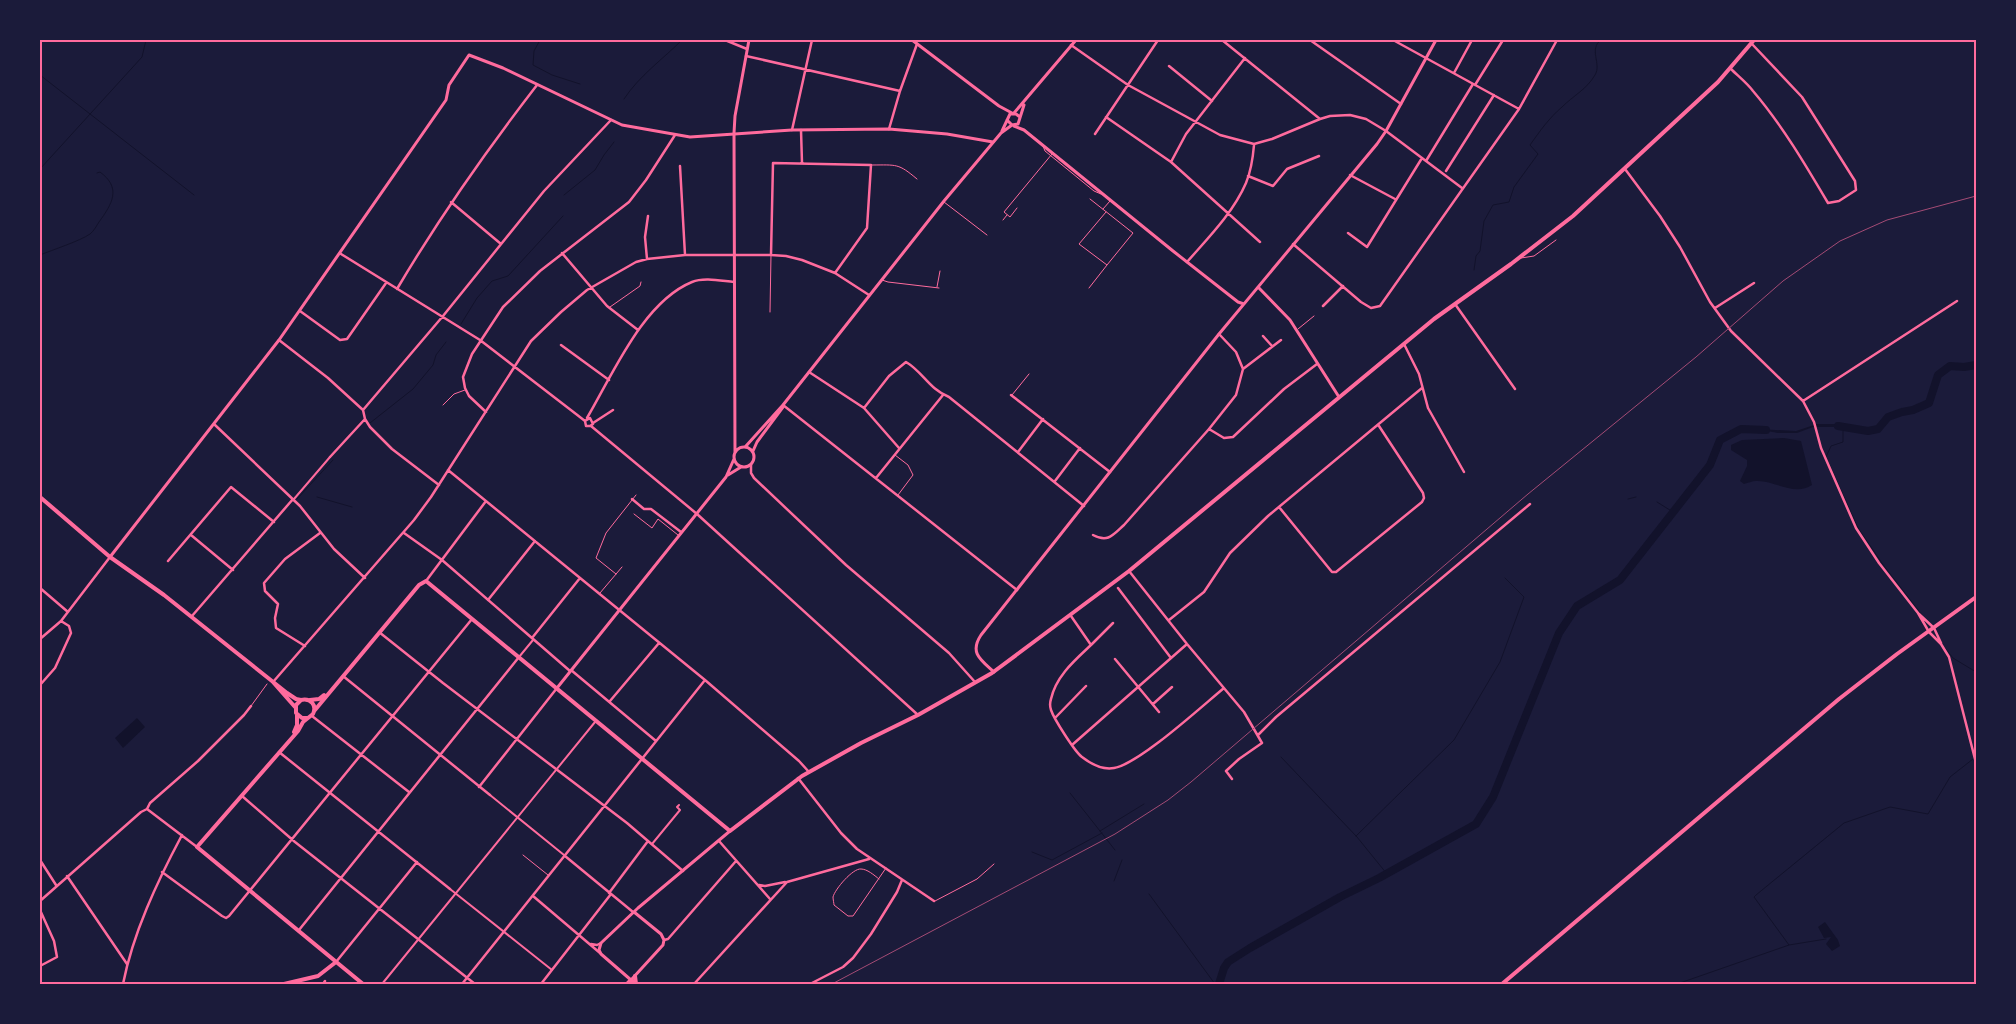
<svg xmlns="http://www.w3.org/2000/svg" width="2016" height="1024" font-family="'IBM Plex Sans',sans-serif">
<rect width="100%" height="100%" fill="#1b1b3a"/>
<path fill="#12122b" d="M1817,424h17l13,3h-34l-16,6h-19l-21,-4 39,2z
M1784,438l17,3 11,44c-18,12 -37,-5 -56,-4 -4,0 -8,2 -12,3l-4,-3 7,-15v-6l-16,-10v-5l11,-5z
M137,718l8,9 -22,21 -8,-10z
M1825,922l13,18 2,6 -8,5 -6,-7 5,-7 -7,1 -6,-11z"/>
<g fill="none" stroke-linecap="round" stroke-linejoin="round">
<path stroke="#12122b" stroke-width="1" d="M540,40l-6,11 -1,14 19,10 28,9
M40,75l154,120
M624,99c15,-23 39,-40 58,-59
M40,169l102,-112 4,-17
M564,195l31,-25 9,-15 10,-13
M40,255c12,-5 40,-14 50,-21 4,-3 7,-9 9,-12 13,-18 23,-34 1,-50l-3,1
M1474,270l2,-14 4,-5 4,-30 9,-16 16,-3 5,-15 24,-33 -8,-9c10,-14 19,-27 32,-38 11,-11 25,-18 33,-32 7,-11 -7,-26 6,-35
M461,324l16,-26 15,-17 16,-5 55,-60
M370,423l43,-34 20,-24 3,-10 10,-13
M1843,428v14l-12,4 -5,11 32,71 26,38 41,53
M317,497l35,10
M297,499l36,-39
M1628,499l8,-2
M1657,502l16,10
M1945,648l8,10 23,14
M1281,757l76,80 30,37
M1070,793l45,57
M1100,831l44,-27
M1356,836l98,-96 46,-78 24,-65 -19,-19
M1032,852l20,8 50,-27
M1114,881l8,-21
M1149,894l66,90
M1789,945l37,-6
M1677,984l112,-39 -35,-48 2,-2 88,-72 46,-16 38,7 22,-37 23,-18"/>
<path stroke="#12122b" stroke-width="8" d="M1838,426l30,5 10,-2 10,-12 14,-5 11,-2 16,-7 9,-28 12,-9 14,1 12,-2
M1219,984l5,-16 4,-6 22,-14 90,-51 39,-19 97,-54 17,-27 66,-164 18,-27 43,-26 90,-115 10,-25 21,-11 25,1"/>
<path stroke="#ff6b9d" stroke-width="1" d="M1043,146l2,5 49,40 7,3
M872,165c25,0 26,-2 45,14
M1090,199l43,34 -26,32
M944,202l43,33
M1017,208l-7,9 -6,-5 48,-58
M1103,209l7,-8
M1003,220l4,-5
M1521,258l13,-2 22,-16
M882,280l6,2 51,6
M937,287l3,-16
M1089,288l18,-23 -28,-21 27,-32
M610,307l30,-21 1,-4
M770,312l1,-57
M1298,329l16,-13
M1012,395l17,-21
M443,405l11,-11 11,-4
M895,455l13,10 5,10 -15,20
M634,514l18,14 6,-9 20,16
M616,574l-20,-16 10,-25 30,-38
M600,593l22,-26
M251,706l16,-22
M523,855l25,20
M879,879c-5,-4 -12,-10 -18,-10 -8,-1 -26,20 -28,28 0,2 1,7 1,8l14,11h5l33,-48
M935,901l42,-22 17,-15"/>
<path stroke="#ff6b9d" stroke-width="2" d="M294,499l36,-42
M519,657l14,-17
M490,795l74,60
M652,844l28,-34 -3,-3 2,-2
M450,889l102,81
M382,984l213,-262"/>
<path stroke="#ff6b9d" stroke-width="2.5" d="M725,40l22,9
M1222,40l98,79
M1310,40l91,64
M1393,40l126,69
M1071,45l57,40 92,50 34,9 18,-5 48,-20 10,-3 20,-1 16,4 20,12 76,57
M746,56l154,35
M1169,66l43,35
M1731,69c7,7 16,14 22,22 29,34 52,73 75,112l11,-2 17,-11 -1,-9 -53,-84 -50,-53
M1454,73l18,-33
M1475,85l28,-45
M1106,117l65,45 89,80
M889,129l11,-38 17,-47
M792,130l20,-90
M801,130l1,33
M1095,134l63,-94
M1426,161l47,-77
M1171,162l15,-28 59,-76
M680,166l5,89
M1625,169l35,47 20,31 30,55 21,29 72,70 11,21 7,26 35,80 23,35 39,50 11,19 12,12 8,13 27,106
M1446,171l48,-76
M1350,175l45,24
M1248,176l25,10 14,-17 32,-13
M451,202l50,42
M1348,233l19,14 55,-89
M1293,244l68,58 10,6 9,-2 139,-197 38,-69
M562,253l45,53 31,24
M341,254l139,86 96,74 9,7 1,5h4l3,-2 -3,-6 -5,3
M771,255l2,-92 98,2 -4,63 -32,45
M647,259l-2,-22 3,-21
M1187,262c21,-24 46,-49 59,-79 5,-12 7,-26 8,-38
M397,289c42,-71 89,-138 140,-204
M1455,304l60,85
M1323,306l20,-20
M1715,308l39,-25
M300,311l40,29 7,-1 39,-56
M1263,336l9,10
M279,340l49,38 35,32 2,9 5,8 22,22 47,36
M1404,344l15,30 9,34 36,64
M561,345l48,35
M1243,369l38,-29
M809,372l55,36 35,40
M1011,395l99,77
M1803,401l154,-100
M783,405l234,185
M864,408l25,-32 17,-14c17,10 23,27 43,35l135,109
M363,410l80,-94 101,-125 67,-71
M486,412l-17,-16 -4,-8 -2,-11 9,-23 31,-47 37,-36 89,-69 17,-22 29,-45
M587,418c26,-44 56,-116 105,-136 12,-5 30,-1 42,0
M593,423l20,-13
M215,425l85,81 34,43 31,29
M591,426l106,88 221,201
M1209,429l15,9 9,-1 51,-48 33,-25
M1018,452l25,-33
M330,457l35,-38
M751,465v8l3,5 92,87 103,88 26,29
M448,470l257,210 94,81 10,11
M876,478l67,-83
M1055,481l25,-33
M632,499l12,10h7l30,23
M1279,507l53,65h4l86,-70 2,-4 -1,-5 -44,-67
M404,533l38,27 128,111
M191,535l42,35
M1093,535c15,8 20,0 31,-10l85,-96 27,-34 7,-26 -7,-17 -17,-18
M168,561l63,-74 43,35
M1129,571l58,73 57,68 18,31 -23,16 -13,12 6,8
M426,581l60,-80
M40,588l28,24
M1118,588l53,70
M488,600l47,-59
M1919,614l15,14 7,15
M192,616l101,-117
M1071,616l20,29c-16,15 -35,31 -40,54 -1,3 -1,8 0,11 3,9 24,42 31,47 9,7 21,13 32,11 25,-4 87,-61 110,-80
M1169,620l35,-28 26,-39 38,-37 154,-128
M379,632l64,51 184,140 56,48
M532,638l48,-60
M40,639l21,-18 49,-64
M1091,645l22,-22
M305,646l-29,-18 -1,-10 3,-14 -13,-13 -1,-8 21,-24 35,-26
M1115,659l44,53
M571,670l85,71
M343,676l147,119
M273,682l141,-162 17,-23 100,-156 30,-29 26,-22 49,-28 11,-3 38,-4h86l15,1 16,4 33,13 34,22
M40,685l15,-17 16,-35 -2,-7 -8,-5
M610,701l49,-58
M1153,704l19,-17
M312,716l97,76
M1055,718l31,-32
M1258,735l18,-18 254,-213
M1072,745l115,-101
M279,752l171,137
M798,778l43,55 16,16 77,52
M479,787l78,-99
M242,796l53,46 180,142
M147,809l50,38
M719,841l51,58
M565,856l68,56
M40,860l16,25
M162,872l60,44 4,2 3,-2 243,-297
M67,876l60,88
M759,885l6,1 20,-4
M609,893l39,-52
M533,896l67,57
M40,901l101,-89 6,-3 3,-6 48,-42 46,-46 7,-9
M40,910l14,31 3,16 -17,9
M299,930l220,-273
M664,940l4,-1 68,-78
M591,944l6,1 4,-2
M336,962l81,-100
M123,984c10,-51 34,-102 59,-149
M323,984l2,-3
M462,984l243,-304
M541,984l70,-90
M694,984l93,-102 82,-23
M810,984l33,-17 10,-9 18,-24 26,-42 5,-12"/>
<path stroke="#ff6b9d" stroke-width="3" d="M912,40l87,66 13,7
M1014,126l10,4 149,121 65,51 6,2
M1258,287l32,33 49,77
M110,557l169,-217 167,-240 3,-15 20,-30 34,13 119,57 68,12 102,-7 97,-1 58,5 46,8
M994,672c-13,-12 -25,-19 -13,-37l238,-301 158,-190 9,-13 50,-91"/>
<path stroke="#ff6b9d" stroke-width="3" d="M1014,113l62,-73
M1007,120l5,5 6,-1 6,-19
M1002,131l8,-17h6l4,3
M746,446l37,-41 161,-204 57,-68 11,-8
M734 457a10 10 0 1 1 20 0a10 10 0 1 1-20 0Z
M753,451l4,-9 26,-35
M735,452l-1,-319 1,-17 14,-76
M728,475l13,-8
M557,688l169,-211 8,-18
M634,912l27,22 3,6 -1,5 -32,35 -30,-26 -2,-4 2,-7 37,-35 92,-77"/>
<path stroke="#ff6b9d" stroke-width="4" d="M40,497l70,60 54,38 123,98 9,6 5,1
M273,682l22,25
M310,700l9,-1 5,-4
M315,710l104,-125 7,-4 304,250 72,-55 59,-33 57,-28 74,-42 137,-102 305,-252 77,-55 62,-48 145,-134 36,-42
M307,718h-5l-6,-5v-8l5,-5c10,-2 16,5 12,14l-10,8 -5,9 -101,116 166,137
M294,732l3,-7v-10
M635,976l1,8
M284,984l34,-8 18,-14
M627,984l4,-4 4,4
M1502,984l337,-285 58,-45 79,-57"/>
<path stroke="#a44b75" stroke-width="1" d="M832,984l283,-150 53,-34 23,-18 337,-288 168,-137 87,-76 57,-40 47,-21 89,-24"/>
</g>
<rect width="2016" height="1024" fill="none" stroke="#1b1b3a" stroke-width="82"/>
<rect x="41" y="41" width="1934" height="942" fill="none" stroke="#ff6b9d" stroke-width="2"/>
</svg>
